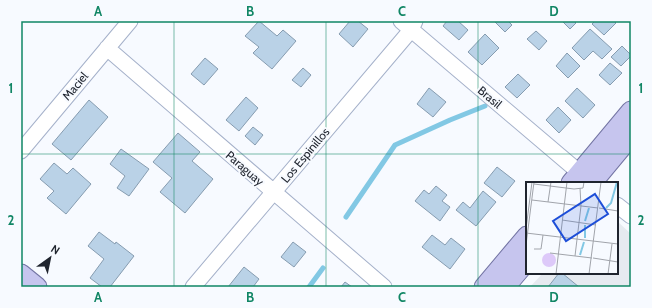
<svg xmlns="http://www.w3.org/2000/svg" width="652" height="308" font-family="Cabin,sans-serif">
<rect width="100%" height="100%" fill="#f7faff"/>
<path fill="#e6eaf0" d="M617,221l14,13v53h-101l13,-14h74z"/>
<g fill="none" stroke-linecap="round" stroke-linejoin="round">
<path stroke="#82c8e4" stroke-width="5" d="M346,217l49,-72 55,-25 35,-14
M309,287l14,-19"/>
</g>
<path fill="#bad2e7" stroke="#869cb0" d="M259,21l18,15 6,-6 13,11 -24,28 -19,-16 6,-6 -14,-11z
M350,21h8l10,8 -15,18 -14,-13z
M447,21h11l10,9 -9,10 -16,-14z
M496,21h12l4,4 -7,7 -10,-10z
M562,21h12l2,2 -6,6z
M595,21h19l2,2 -12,12 -12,-11z
M590,29l22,20 -10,10 -9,-8 -9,9 -12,-12z
M536,31l11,10 -8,9 -12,-11z
M485,34l14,14 -17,17 -14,-13z
M622,46l9,9v1l-10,10 -10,-9z
M567,53l13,13 -12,12 -12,-12z
M205,58l13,11 -14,16 -13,-11z
M610,63l12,10 -12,12 -11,-10z
M303,68l8,7 -10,12 -9,-7z
M518,74l12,11 -13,13 -12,-11z
M429,88l17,14 -13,15 -16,-13z
M577,88l18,17 -12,13 -18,-17z
M246,97l12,11 -19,23 -13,-11z
M89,100l19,17 -37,43 -19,-16z
M558,107l13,13 -12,13 -13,-13z
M253,127l10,8 -8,10 -10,-9z
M178,133l22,19 -8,9 21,18 -28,34 -25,-21 12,-14 -19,-16z
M121,149l28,20 -20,27 -12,-8 8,-12 -15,-12z
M54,163l13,11 6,-6 18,16 -25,30 -19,-16 7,-7 -14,-12z
M497,167l18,14 -13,16 -18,-14z
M436,186l11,9 -5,6 8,6 -10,14 -25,-20 9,-11 5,4z
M483,191l13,11 -20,24 -20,-16 7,-8 7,6z
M99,232l16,12 1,-2 18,14 -24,31h-8l-12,-9 14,-19 -16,-13z
M432,235l13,10 6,-7 14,11 -15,20 -28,-22z
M293,242l13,10 -12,15 -13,-10z
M244,267l15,12 -6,8h-25z
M559,273h3l17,14h-31z
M345,282l7,5h-11z"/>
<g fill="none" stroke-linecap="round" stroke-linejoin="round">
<defs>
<path id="minor" d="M401,21l179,152
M107,48l277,239
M21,151l109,-130
M617,205l14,11
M193,287l218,-257 4,-9"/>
<path id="major" d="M571,183l60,-72
M592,183l39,-47
M21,274l16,13
M484,287l43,-51
M505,287l22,-26"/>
</defs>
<use href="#minor" stroke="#a5b1ca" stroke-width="17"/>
<use href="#major" stroke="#7374a3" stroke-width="21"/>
<use href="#minor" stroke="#fff" stroke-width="15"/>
<use href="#major" stroke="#c6c5ee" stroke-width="19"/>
</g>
<path fill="none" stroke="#118665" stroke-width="1" stroke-opacity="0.55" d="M174,21v266M326,21v266M478,21v266M21,154h610"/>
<g text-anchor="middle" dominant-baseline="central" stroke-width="4" stroke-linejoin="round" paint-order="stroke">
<g font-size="12" fill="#1f242e" stroke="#f7faff">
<text transform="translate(75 86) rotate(-50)">Maciel</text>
<text transform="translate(490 97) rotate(40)">Brasil</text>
<text transform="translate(305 155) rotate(-50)">Los Espinillos</text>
<text transform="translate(245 168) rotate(41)">Paraguay</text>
</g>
</g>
<g transform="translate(526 182)">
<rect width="92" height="92" fill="#f7faff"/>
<path d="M16 78a7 7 0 1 1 14 0a7 7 0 1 1-14 0Z" fill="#ddc9f9"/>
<path fill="none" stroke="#82c8e4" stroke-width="2" d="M80,26l5,-5 6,-21M59,39l4,-13M59,56v-13M54,73l4,-13"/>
<path fill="none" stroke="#a1a4ab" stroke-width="1" d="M8,2l40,5 9,-1 1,-6M6,18l66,8M22,20l3,-20M73,26l19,3M36,38l34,5M0,47l6,-47M0,51l92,11M0,63l8,-63M8,67h7l2,-14M24,71l42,5M49,74l6,-50 -1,-18M67,76l25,4M30,92l11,-92M63,92l12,-92M82,92l4,-30"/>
<path fill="#1d4ed8" fill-opacity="0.15" stroke="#1d4ed8" stroke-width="2" d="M69,12l13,20 -42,27 -13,-20z"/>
<rect width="92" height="92" fill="none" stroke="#1f242e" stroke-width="2"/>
</g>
<rect width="652" height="308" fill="none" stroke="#f7faff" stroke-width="44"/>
<g transform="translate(50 258) rotate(33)" stroke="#f7faff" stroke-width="3" paint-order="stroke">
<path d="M0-3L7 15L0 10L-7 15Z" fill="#1f242e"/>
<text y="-6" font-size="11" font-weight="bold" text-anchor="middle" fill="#1f242e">N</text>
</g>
<rect x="22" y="22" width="608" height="264" fill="none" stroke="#118665" stroke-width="1.5"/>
<g font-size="13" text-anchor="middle" font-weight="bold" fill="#118665">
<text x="98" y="16">A</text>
<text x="250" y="16">B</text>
<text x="402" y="16">C</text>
<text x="554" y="16">D</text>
<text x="11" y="93">1</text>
<text x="641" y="93">1</text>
<text x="11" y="225">2</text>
<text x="641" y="225">2</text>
<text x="98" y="302">A</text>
<text x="250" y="302">B</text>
<text x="402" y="302">C</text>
<text x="554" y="302">D</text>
</g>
</svg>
